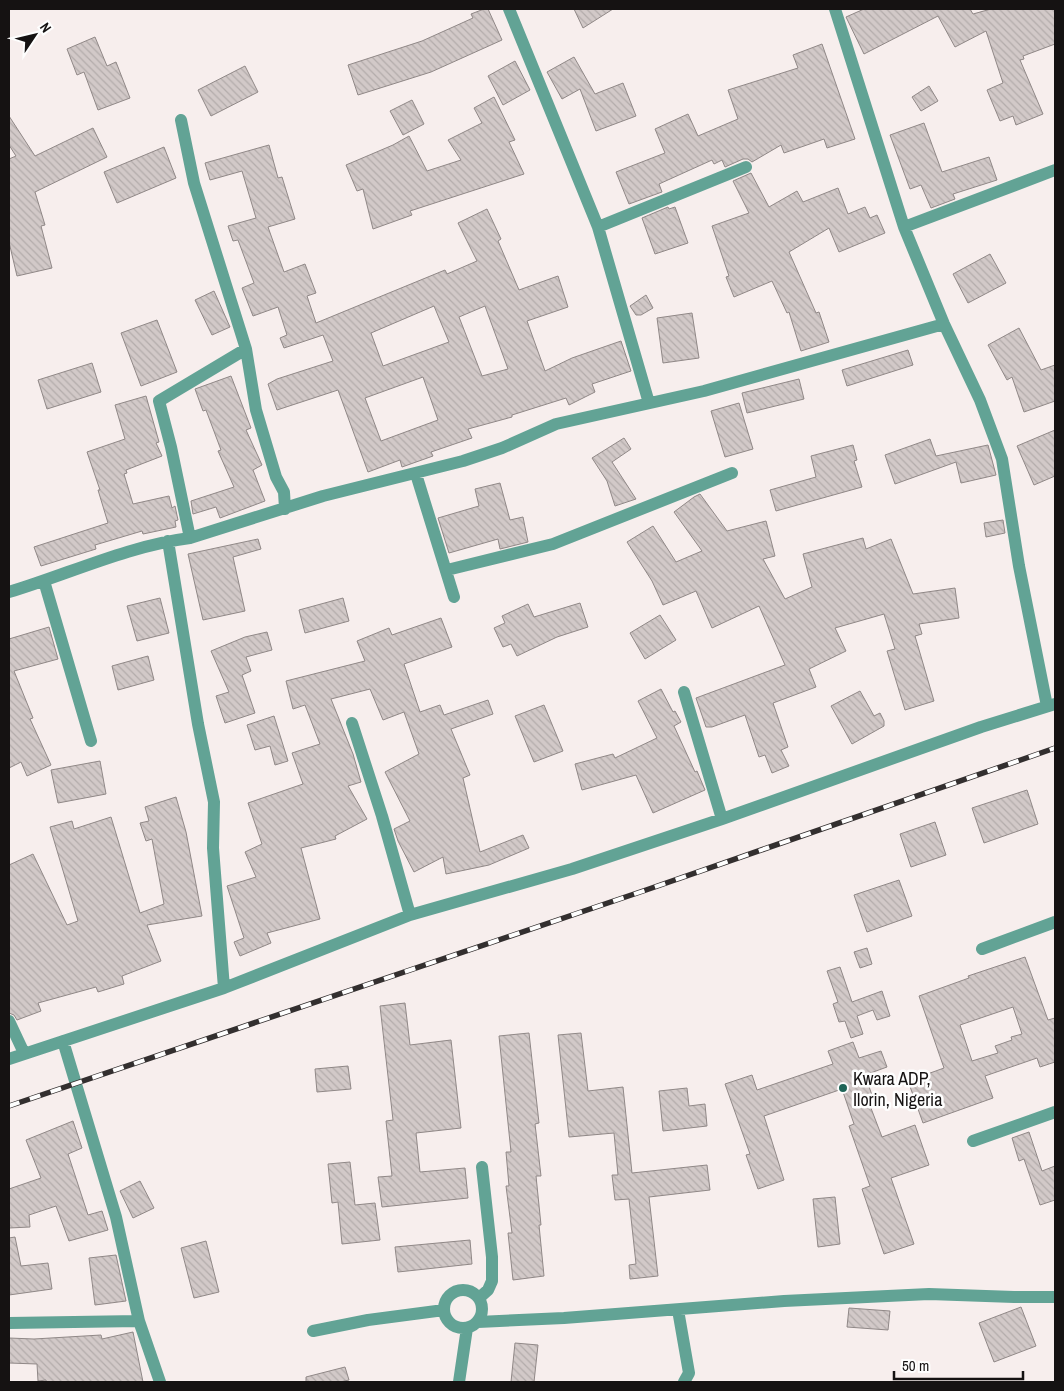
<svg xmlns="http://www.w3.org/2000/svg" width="1064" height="1391" font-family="'Archivo Narrow',sans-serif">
<defs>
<pattern id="building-back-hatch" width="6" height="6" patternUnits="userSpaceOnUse" patternTransform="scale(1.25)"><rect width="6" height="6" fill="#d2c9c8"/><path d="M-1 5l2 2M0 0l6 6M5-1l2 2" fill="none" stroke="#b3acab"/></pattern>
</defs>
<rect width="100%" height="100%" fill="#f7eeed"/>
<path fill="url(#building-back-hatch)" stroke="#908887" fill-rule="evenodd" d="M484,9h4l14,31 -71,32 -73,23 -10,-30 74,-24 51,-23 -2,-4z
M574,9h39l-30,19z
M864,9h106l3,5 18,-5h64v35l-32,12 1,3 -4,1 23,54 -27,11 -3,-9 -13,5 -13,-31 16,-7 -17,-52 -31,16 -17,-31 -74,38 -18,-37z
M95,37l12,29 9,-4 14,36 -32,12 -14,-38 -7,3 -10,-26z
M822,44l33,95 -28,9 -3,-9 -40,14 -3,-8 -29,17 -4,-3h-5l-18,8 -3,-7 -8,4 -2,-4 -53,24 3,8 -33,12 -13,-32 49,-19 -10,-24 33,-15 10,22 40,-17 -10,-29 70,-22 -5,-13z
M574,57l21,37 28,-11 13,33 -40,15 -16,-42 -18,10 -15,-27z
M515,61l15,29 -27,15 -15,-29z
M245,66l13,26 -47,24 -13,-26z
M929,86l9,15 -17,10 -9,-14z
M494,97l21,43 -6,2 15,32 -114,37 2,4 -39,14 -10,-40 -6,2 -11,-26 47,-20 16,-9 18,35 34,-11 -13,-20 34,-17 -8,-15z
M412,100l12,24 -21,11 -13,-24z
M9,116l26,40 58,-28 14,29 -72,35 10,33 -4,1 11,42 -35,8 -8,-34v-83l7,-3 -7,-11z
M924,123l18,49 47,-15 8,23 -44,14 2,5 -24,9 -10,-23 -11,4 -20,-54z
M269,145l9,33 4,-1 13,42 -27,8 16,45 21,-8 11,29 -9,3 9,27 129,-53 2,4 30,-13 -19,-38 29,-14 14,30 -3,2 21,49 39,-14 10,31 -41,14 18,50 27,-13 49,-17 10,30 -39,13 3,8 -26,13 -3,-7 -54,17v2l-44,12 4,9 -41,14 2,4 -31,11 -2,-7 -32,12 -30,-82 -61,20 -9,-26 9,-5 56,-18 -10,-26 -39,13 -4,-10 7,-3 -9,-28 -25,9 -11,-28 12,-5 -16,-43 -5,1 -5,-15 28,-8 -14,-47 -32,9 -5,-17zM434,306l15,36 -66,24 -12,-33zM485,306l23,63 -26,7 -23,-59zM423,377l15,43 -57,21 -16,-43z
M164,147l12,31 -59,25 -13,-31z
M751,173l18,34 28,-16 6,11 35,-14 10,26 17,-7 5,11 7,-3 8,18 -46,19 -10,-24 -40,24 27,61 3,-1 10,30 -28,9 -12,-39 -2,1 -15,-32 -38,16 -8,-20 3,-1 -17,-50 37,-13 -16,-32z
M668,207l1,2 6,-2 13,36 -33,11 -13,-36z
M990,254l16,29 -38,20 -15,-29z
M214,291l16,36 -18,8 -17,-35z
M646,295l7,13 -12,7h-5l-6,-9z
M692,313l7,45 -36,5 -6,-45z
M157,320l20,52 -36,14 -20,-53z
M1019,328l22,42 14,-5v36l-31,11 -12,-35 -5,3 -19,-35z
M908,350l5,15 -66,21 -5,-16z
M92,363l9,29 -54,17 -9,-29z
M231,376l20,52 -5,2 16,35 -9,5 12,31 -45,17 -4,-11 -23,7 -2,-13 43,-14 -16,-36 3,-1 -15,-40 -3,1 -8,-22z
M799,379l5,20 -57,14 -5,-20z
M146,396l13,46 -3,1 6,13 -36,14 1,3 -3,1 9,30 36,-8 3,12 3,-2 3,14 -3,1 1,6 -33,7 -1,-3 -47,14 1,4 -55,17 -7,-19 74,-24 -10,-33h2l-13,-38 38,-13 -10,-34z
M739,403l14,46 -28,8 -14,-46z
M1055,430v46l-21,9 -17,-39z
M624,438l7,11 -19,13 24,37 -21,7 -8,-25 -15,-23z
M930,439l6,17 52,-11 8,30 -35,8 -5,-21 -61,22 -10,-29z
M853,445l4,15 -3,1 8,26 -86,24 -6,-21 46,-13 -5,-21z
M500,483l10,37 13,-3 5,25 -28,7 -2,-10 -49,14 -11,-35 41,-12 -4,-17z
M700,494l27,37 39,-10 9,35 -12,3 22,40 27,-12 -9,-33 60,-16 3,11 25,-10 22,55 42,-6 4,30 -40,6 3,10 -7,2 19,65 -29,9 -18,-59 8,-2 -11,-35 -49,14 11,23 -37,18 7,18 -43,16 15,44 -7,3 8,16 -17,7 -7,-18 -6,2 -14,-42 -33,12h-6l-10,-29 89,-33 -26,-59 -47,22 -16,-37 -33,14 -11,-24 -25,-39 26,-16 23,36 26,-11 -28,-39 20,-15z
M1003,520l2,13 -19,4 -2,-14z
M258,539l3,10 -28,8 12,54 -42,9 -15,-66z
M160,598l9,35 -32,8 -10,-35z
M343,598l6,23 -44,12 -6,-23z
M580,603l8,24 -31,10 -40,19 -6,-12 -8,3 -9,-19 11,-5 -3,-7 26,-12 6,13z
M660,615l16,25 -31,19 -15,-26z
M441,618l11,29 -48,17 16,48 20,-7 4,10 44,-15 5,14 -42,15 19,46 -7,3 17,74 43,-17 6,13 -40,17 -43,9 -3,-17 -29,15 -16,-31 -4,-12 16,-8 -25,-49 34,-18 -15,-42 -21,8 -13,-31 -39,10 22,55 8,28 -13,4 19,33 -32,17 1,3 -35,9 19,71 -53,14 4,10 -31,13 -6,-14 10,-4 -17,-52 29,-9 -11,-25 17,-8 -14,-41 55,-19 -11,-31 28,-9 -15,-39 -12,4 -7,-28 79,-20 -8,-20 32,-13 3,7z
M49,627l9,32 -44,12 19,47 -3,1 21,46 -24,11 -6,-14 -12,6v-129z
M267,632l5,18 -26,7 5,14 -9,4 13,38 -30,10 -9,-27 13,-4 -18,-41 34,-14z
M148,656l6,24 -36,10 -6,-24z
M661,689l12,23 2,-1 6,11 -7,4 21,46 2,-1 8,19 -52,23 -17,-38 -54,15 -7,-26 38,-10 2,4 42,-20 -19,-37z
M860,691l14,25 6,-3 4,8v5l-32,18 -21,-38z
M544,705l19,46 -29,11 -19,-46z
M274,716l14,45 -13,4 -5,-19 -15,4 -8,-25z
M100,761l6,33 -48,9 -7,-33z
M1027,790l11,34 -54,19 -12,-35z
M176,797l10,35 16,84 -55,9 14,36 -39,15 2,8 -26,8 -2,-5 -58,16 3,8 -24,9 -3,-5 -5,-2v-148l24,-11 34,71 11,-4 -28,-94 22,-6 2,8 37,-12 29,96 24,-9 -12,-65 -6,2 -6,-18 9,-2 -4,-14z
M935,822l11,33 -35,12 -11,-33z
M899,880l13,36 -45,16 -13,-37z
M867,948l5,16 -12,4 -6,-16z
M1025,957l23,63 7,-2v44l-15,5 -3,-9 -52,18 8,22 -70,25 -15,-42 36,-13 -25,-72 50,-18 -1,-2zM1013,1007l9,27 -11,3 1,3 -17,6 3,7 -26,8 -12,-36z
M840,967l12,35 30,-11 8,25 -13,4 -4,-10 -16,6 6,18 -12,4 -6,-17 -6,1 -6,-18 5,-2 -11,-31z
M405,1003l5,42 41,-5 10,88 -45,5 4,39 45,-4 3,30 -86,9 -4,-30 14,-1 -6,-55 7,-1 -13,-114z
M529,1033l10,90 -4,1 6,52h-5l5,49h-2l5,51 -31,4 -5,-47h4l-6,-47h3l-3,-34h5l-12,-116z
M581,1033l7,58 35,-4 9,86 75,-8 3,25 -61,7 9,79 -28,3 -1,-14 7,-1 -7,-65 -14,1 -3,-25h6l-4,-42 -45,4 -11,-102z
M853,1042l6,16 22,-7 6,16 -22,8 9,26 -5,2 13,34 33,-12 14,40 -38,13 23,66 -30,10 -22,-65 8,-3 -21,-60 5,-2 -12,-35 -78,27 20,64 -26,9 -12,-34 4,-1 -25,-70 27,-9 5,15 76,-26 -5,-13z
M348,1066l3,23 -34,3 -2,-23z
M687,1088l2,18 16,-2 2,22 -44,5 -4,-40z
M73,1121l9,27 -14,6 20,61 14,-4 6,19 -39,11 -13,-35 -27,9 1,12 -21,1v-39l32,-11 -15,-38z
M1029,1132l13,39 13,-5v34l-15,5 -16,-46 -5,2 -7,-23z
M350,1162l5,43 20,-2 5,37 -38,4 -4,-42 -6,1 -4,-39z
M140,1181l14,27 -21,10 -13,-27z
M835,1197l5,47 -22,3 -5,-48z
M15,1237l6,29 27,-3 4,26 -43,6v-57z
M470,1240l2,24 -74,8 -3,-25z
M206,1241l13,51 -25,6 -13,-50z
M116,1255l10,46 -31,4 -6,-47z
M1021,1307l15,39 -42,16 -15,-39z
M849,1308l41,3 -2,19 -41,-3z
M133,1332l10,50h-97v-2l-8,1 -1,-17 -28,-1v-25l25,1 67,-4 1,4z
M515,1343l23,2 -4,37h-23z
M345,1367l4,13 -9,2h-34v-5z"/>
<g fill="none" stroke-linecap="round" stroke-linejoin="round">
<path stroke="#62a395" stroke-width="12" d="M509,9l89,218 51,176
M835,9l69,218 40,97 36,76 22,59 17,107 28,140
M181,120l13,63 52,166 10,61 20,67 8,15 1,17
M598,227l148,-60
M904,227l151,-57
M416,474l38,123
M190,538l-19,-91 -12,-46 87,-52
M168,541l30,183 16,78 -1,46 11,140
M447,570l106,-26 179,-71
M44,581l47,160
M9,592c60,-18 118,-46 181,-54l133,-42 140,-35 39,-13 54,-24 148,-33 240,-67
M684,692l38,127
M352,723l30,93 28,99
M982,949l73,-27
M9,1021l15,32
M63,1041l53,176 23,104 21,61
M9,1059l215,-71 186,-73 162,-46 150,-50 259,-92 74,-23
M973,1141l82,-29
M444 1309a19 19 0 1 1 38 0a19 19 0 1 1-38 0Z
M479,1298l9,-8 4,-9v-24l-10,-90
M678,1310l11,63 -5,9
M478,1322l86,-4 220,-17 145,-7 85,3h41
M9,1323l130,-2
M313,1331l55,-11 76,-10
M459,1382l8,-54"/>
<defs>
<path id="rail" d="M9,1106l637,-216 409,-142"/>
</defs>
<use href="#rail" stroke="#332f2f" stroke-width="5.5"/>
<use href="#rail" stroke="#fefefe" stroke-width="4" stroke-dasharray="11" stroke-linecap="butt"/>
</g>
<circle fill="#1e6457" stroke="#fefefe" stroke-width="2" cx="843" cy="1088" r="5"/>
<g text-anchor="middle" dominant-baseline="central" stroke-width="5" stroke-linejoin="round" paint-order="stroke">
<g font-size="18" fill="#151212" stroke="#fefefe" text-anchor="start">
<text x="853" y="1078">Kwara ADP,<tspan x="853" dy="21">Ilorin, Nigeria</tspan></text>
</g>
</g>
<rect width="1064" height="1391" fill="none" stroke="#151212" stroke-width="20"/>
<g transform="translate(35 35) rotate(55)" stroke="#fefefe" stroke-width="4" paint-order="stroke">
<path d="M0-4L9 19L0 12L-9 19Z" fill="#151212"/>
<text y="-8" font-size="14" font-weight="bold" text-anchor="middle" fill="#151212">N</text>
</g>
<path d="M894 1371v8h129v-8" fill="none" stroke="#151212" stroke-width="2.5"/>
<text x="902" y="1371" font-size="15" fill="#151212" stroke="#fefefe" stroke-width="4" paint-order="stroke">50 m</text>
</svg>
